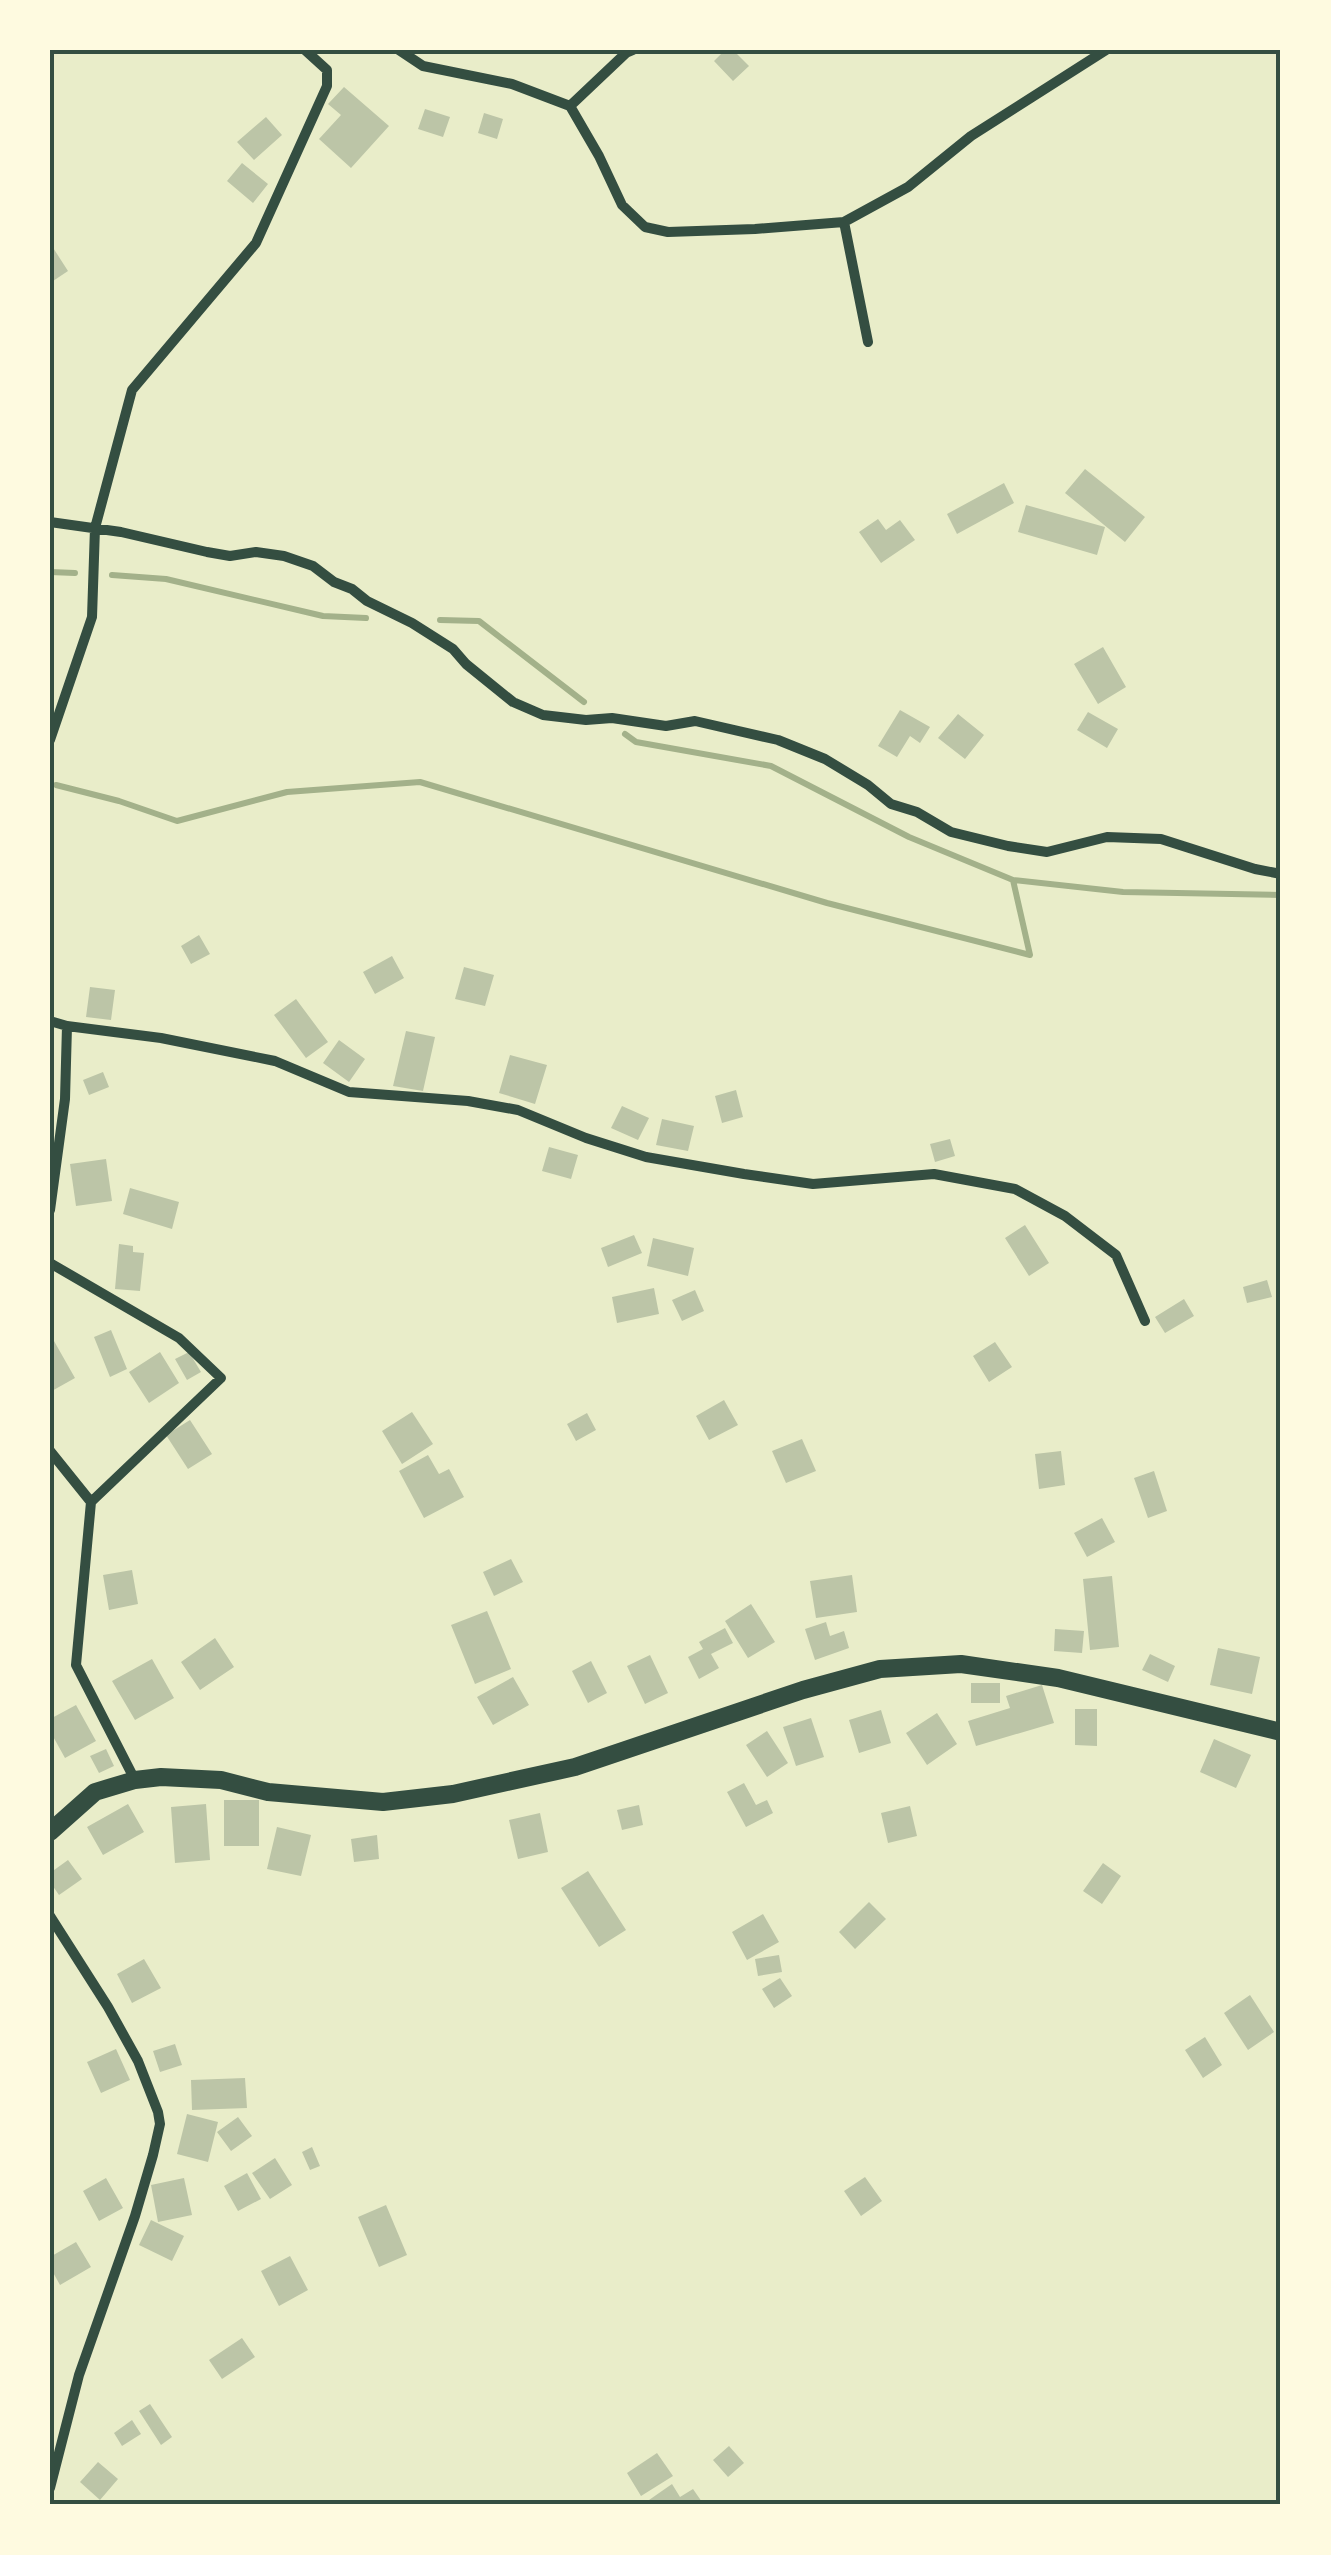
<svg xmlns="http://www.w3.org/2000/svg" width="1331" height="2555" font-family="'Source Sans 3',sans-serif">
<rect width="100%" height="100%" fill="#e9edc9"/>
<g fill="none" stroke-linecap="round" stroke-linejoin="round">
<path stroke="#a3b18a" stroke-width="6" d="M50,572l25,1
M112,575l54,4 157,37 43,2
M440,620l39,1 105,81
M625,734l11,8 135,24 138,71 104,43
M56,785l63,16 58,20 110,-29 133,-10 407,121 203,52 -17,-75 110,12 158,3"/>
</g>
<path fill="#bcc5a7" d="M725,50h8l16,16 -16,15 -19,-20z
M344,87l45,39 -38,42 -32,-29 22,-24 -13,-11z
M425,109l25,8 -7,20 -25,-8z
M484,113l19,6 -6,20 -19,-6z
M266,117l16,18 -28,25 -17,-18z
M242,163l26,21 -15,19 -26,-22z
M50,243l18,28 -18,12z
M1085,469l60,48 -20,25 -60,-49z
M1004,483l10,20 -57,31 -10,-20z
M1026,505l79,22 -8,28 -79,-23z
M878,519l8,11 14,-10 15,20 -34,23 -22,-31z
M1103,647l23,40 -28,17 -24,-40z
M900,710l30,17 -10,16 -10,-7 -13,21 -19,-11z
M1088,712l30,17 -11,19 -30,-18z
M958,714l26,21 -19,24 -27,-21z
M199,935l11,19 -19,10 -10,-18z
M392,956l12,22 -29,16 -12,-22z
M464,967l30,8 -9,31 -30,-7z
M90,987l25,3 -4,30 -25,-3z
M296,999l32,43 -22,16 -32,-43z
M406,1031l29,6 -12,54 -30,-5z
M339,1040l26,19 -16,23 -26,-19z
M510,1055l37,10 -12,39 -36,-11z
M103,1072l6,15 -20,8 -6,-15z
M736,1090l7,27 -21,6 -7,-27z
M622,1106l27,12 -11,22 -27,-12z
M662,1119l32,7 -6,25 -32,-6z
M950,1139l5,17 -20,6 -5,-18z
M549,1147l29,8 -7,24 -29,-8z
M106,1159l6,42 -36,5 -6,-42z
M130,1188l49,14 -7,27 -49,-15z
M1025,1225l24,38 -20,13 -24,-38z
M634,1235l8,18 -34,14 -7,-19z
M653,1238l41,10 -6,28 -41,-10z
M119,1244l14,2v6l11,1 -4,38 -25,-2z
M1267,1280l5,17 -25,6 -4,-16z
M654,1288l5,26 -42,9 -5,-26z
M695,1290l9,21 -22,10 -10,-21z
M1184,1299l10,17 -29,17 -10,-16z
M111,1330l16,39 -17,8 -16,-40z
M54,1341l21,37 -25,14v-49z
M995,1342l17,25 -23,15 -16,-26z
M160,1352l19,31 -30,20 -20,-31z
M189,1352l12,20 -14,8 -12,-21z
M724,1400l14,25 -29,15 -13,-24z
M412,1412l21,32 -31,20 -20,-33z
M587,1413l9,17 -20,11 -9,-17z
M190,1420l22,34 -24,15 -22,-34z
M802,1439l14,32 -30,12 -14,-32z
M1061,1451l4,34 -26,4 -4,-35z
M428,1455l11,19 10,-5 15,28 -40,21 -25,-47z
M1154,1471l13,40 -19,7 -14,-40z
M1102,1518l13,24 -28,15 -13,-24z
M511,1559l12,23 -29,14 -11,-24z
M132,1570l6,34 -29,6 -6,-35z
M852,1575l5,37 -41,6 -6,-37z
M1112,1576l7,71 -29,3 -7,-71z
M751,1604l24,38 -27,16 -23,-37z
M487,1611l24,58 -36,15 -24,-59z
M826,1622l4,14 14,-5 5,17 -34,12 -10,-31z
M725,1628l8,15 -22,11 8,14 -20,11 -11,-22 15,-8 -4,-7z
M1055,1629l29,2 -2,22 -28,-2z
M215,1638l19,29 -34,23 -19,-28z
M1218,1648l42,9 -8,37 -42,-9z
M1150,1654l25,12 -7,16 -26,-12z
M650,1655l18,38 -23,11 -18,-38z
M152,1659l22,39 -39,22 -23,-39z
M591,1661l16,32 -19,10 -16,-32z
M513,1677l16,28 -36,20 -16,-28z
M971,1683h29v20h-29z
M1042,1685l12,38 -78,23 -8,-25 42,-13 -4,-12z
M76,1705l20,36 -31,17 -15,-27v-12z
M1075,1709h22v37l-22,-1z
M881,1710l10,33 -32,10 -10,-33z
M937,1713l20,31 -30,21 -21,-32z
M811,1718l13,39 -28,9 -13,-39z
M767,1731l21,32 -21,14 -21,-32z
M1214,1739l37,16 -15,33 -36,-16z
M106,1749l8,17 -15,7 -9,-17z
M744,1783l12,22 11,-5 6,13 -27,14 -19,-35z
M224,1800h35v46h-35z
M128,1804l16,28 -41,23 -16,-28z
M206,1804l4,56 -35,3 -4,-56z
M639,1805l4,20 -21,5 -5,-20z
M910,1806l7,30 -29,7 -7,-30z
M540,1813l8,39 -30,7 -9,-39z
M277,1827l34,8 -10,41 -34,-7z
M377,1835l2,24 -25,3 -3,-23z
M68,1860l14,19 -23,16 -9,-13v-9z
M1103,1863l18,13 -19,28 -19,-13z
M588,1871l38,59 -27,17 -38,-59z
M869,1902l17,17 -31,30 -16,-17z
M763,1914l16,28 -32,18 -15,-28z
M779,1955l3,17 -24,4 -3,-17z
M144,1959l17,29 -29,15 -15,-29z
M780,1978l12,18 -18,12 -12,-19z
M1250,1995l24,37 -26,18 -24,-37z
M1205,2037l17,28 -19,13 -18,-28z
M175,2044l7,21 -22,7 -7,-21z
M116,2049l14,31 -29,13 -14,-31z
M245,2078l2,30 -55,2 -1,-30z
M187,2114l31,8 -10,40 -31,-8z
M238,2117l14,19 -21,15 -14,-19z
M312,2147l8,19 -10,4 -8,-18z
M275,2158l17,27 -22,14 -18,-26z
M247,2173l14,26 -23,12 -14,-25z
M865,2177l17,24 -21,15 -17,-25z
M106,2178l17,30 -24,13 -16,-30z
M184,2178l8,37 -34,7 -7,-37z
M386,2205l21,50 -28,12 -21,-50z
M151,2220l33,16 -12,25 -33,-16z
M76,2242l15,25 -31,18 -10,-18v-10z
M290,2256l18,34 -29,16 -18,-35z
M242,2338l13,19 -33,22 -13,-19z
M150,2404l22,33 -11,8 -22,-34z
M132,2420l9,14 -19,12 -8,-13z
M729,2446l15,17 -16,14 -15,-17z
M657,2453l16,23 -32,20 -14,-23z
M98,2462l20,17 -18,21 -20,-18z
M672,2484l8,13 13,-8 9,13 -5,3h-44l-4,-5z"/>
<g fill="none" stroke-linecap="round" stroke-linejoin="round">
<path stroke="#344e41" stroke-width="10" d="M399,50l24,16 89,18 58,22 29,50 23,49 23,22 23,5 87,-3 89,-7 64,-35 63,-51 135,-86
M570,106l56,-53 7,-3
M844,222l24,120
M50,522l71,10 86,20 23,4 26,-4 28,4 29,10 21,16 18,7 15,12 45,22 41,26 13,15 47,38 30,13 43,5 26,-2 54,8 29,-5 83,19 47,19 43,26 23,19 26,8 34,20 57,14 39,6 60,-15 54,2 94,30 26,5
M50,740l42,-123 3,-89 37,-138 124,-147 71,-157v-16l-22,-20
M50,1021l17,5 94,12 114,23 74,31 119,9 50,9 68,28 60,19 98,17 69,10 121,-10 81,15 50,27 51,39 29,66
M50,1210l15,-111 2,-73
M50,1263l129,75 42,40 -130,124 -15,163 59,115
M50,1451l41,51
M50,1916l58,91 30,54 20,51 2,12 -7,31 -18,61 -56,159 -29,113"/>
<path stroke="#344e41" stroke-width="18" d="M50,1832l45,-40 40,-12 26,-3 60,3 47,12 115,10 70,-8 122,-27 228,-77 77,-21 81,-5 97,14 223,54"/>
</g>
<rect width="1331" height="2555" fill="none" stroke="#fefae0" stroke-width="105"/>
<rect x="52" y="52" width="1226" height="2450" fill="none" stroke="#344e41" stroke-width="4"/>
</svg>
